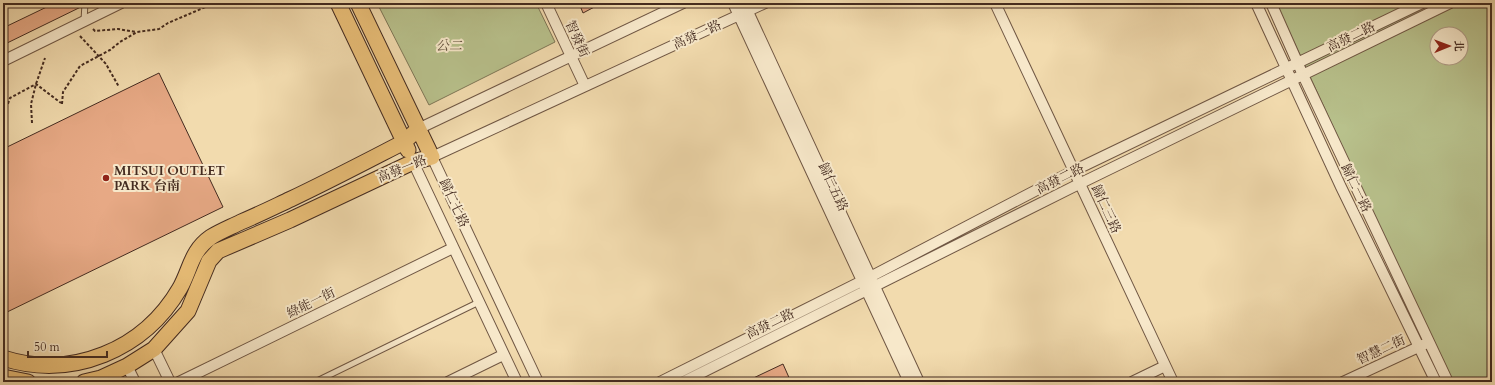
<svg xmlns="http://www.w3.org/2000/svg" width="1495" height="385" font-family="Cardo,'Noto Serif TC',serif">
<rect width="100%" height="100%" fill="#f2dbae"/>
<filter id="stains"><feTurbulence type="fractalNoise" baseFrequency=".005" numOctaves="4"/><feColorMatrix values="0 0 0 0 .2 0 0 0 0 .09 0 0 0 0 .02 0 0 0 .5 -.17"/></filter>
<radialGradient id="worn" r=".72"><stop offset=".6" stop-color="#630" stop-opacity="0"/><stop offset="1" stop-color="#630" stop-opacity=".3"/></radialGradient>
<path fill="#b8c18c" stroke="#7e7656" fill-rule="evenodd" d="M377,3h159l19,39 -126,63z
M1276,3h216v379h-41zM1437,34h24v24h-24z"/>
<path fill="#e7a985" stroke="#442b20" d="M55,3h34l-86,42v-17z
M579,3h23l-19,10z
M159,73l64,134 -220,107v-165z
M783,364l8,18h-46z"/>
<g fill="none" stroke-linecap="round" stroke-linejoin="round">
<defs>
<path id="service" d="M84,21l1,-18
M315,382l164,-80"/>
<path id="minor" d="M546,3l39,83
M733,3l176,379
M744,3l175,379
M995,3l178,379
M1256,3l85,184 95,195
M1271,3l32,72 145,307
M3,61l118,-58
M418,129l265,-126
M413,162l104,220
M154,349l16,33
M127,366l8,16
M179,382l274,-134
M448,382l55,-27
M538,382l-106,-225 333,-154
M660,382l210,-105 203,-106 349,-168
M683,382l396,-198 371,-181
M1132,382l33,-16
M1343,382l82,-38"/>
<path id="primary" d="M338,3l70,147
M3,358c69,22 141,-8 177,-70 11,-20 11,-37 31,-51 10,-6 20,-10 30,-15 17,-7 33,-15 50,-23 38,-18 76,-38 113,-57l14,-13
M3,377l25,5
M84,382l17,-4 26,-12 27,-17 34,-38 21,-50 9,-10 72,-31 123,-58 19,-5 -74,-154"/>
</defs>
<use href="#service" stroke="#705744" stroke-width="7"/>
<use href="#minor" stroke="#705744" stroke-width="12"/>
<use href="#primary" stroke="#442b20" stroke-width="17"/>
<path stroke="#442b20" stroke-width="2" stroke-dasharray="3 2" stroke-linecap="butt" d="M93,29l2,2 23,-2 18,3
M80,36l26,28 13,23
M62,104l1,-12 17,-26 30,-16 10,-8 17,-10 22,-3 9,-6 47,-20
M3,118l7,-20 26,-14 25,19
M32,123l-1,-19 5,-20 9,-26"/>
<use href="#service" stroke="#f7e8ca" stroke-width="5"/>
<use href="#minor" stroke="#f7e8ca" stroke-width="10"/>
<use href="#primary" stroke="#e9be77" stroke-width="15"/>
</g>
<circle fill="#8f2418" stroke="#f7e8ca" stroke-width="1.5" cx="106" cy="178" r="4"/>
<g text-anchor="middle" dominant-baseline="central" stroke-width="4" stroke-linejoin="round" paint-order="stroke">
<g font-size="13" fill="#442b20" stroke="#f7e8ca">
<text transform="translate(697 35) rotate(-25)">高發一路</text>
<text transform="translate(1351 37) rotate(-26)">高發二路</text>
<text transform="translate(577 39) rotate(65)">智發街</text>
<text transform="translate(402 169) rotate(-22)">高發一路</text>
<text transform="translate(1060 179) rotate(-27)">高發二路</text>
<text transform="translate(833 187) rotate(65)">歸仁五路</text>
<text transform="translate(1356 188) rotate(64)">歸仁一路</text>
<text transform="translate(454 203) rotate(65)">歸仁七路</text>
<text transform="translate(1106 209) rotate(65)">歸仁三路</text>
<text transform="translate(311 303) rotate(-26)">綠能一街</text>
<text transform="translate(770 324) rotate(-26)">高發二路</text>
<text transform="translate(1381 350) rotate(-25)">智慧二街</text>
</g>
<g font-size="13" font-style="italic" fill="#5b4936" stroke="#f7e8ca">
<text x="449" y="46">公二</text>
</g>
<g font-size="13" font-weight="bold" fill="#442b20" stroke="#f7e8ca" text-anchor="start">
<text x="114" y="171">MITSUI OUTLET<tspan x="114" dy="15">PARK 台南</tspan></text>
</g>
</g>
<rect width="1495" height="385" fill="none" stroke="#f2dbae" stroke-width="16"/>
<rect x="4" y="4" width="1487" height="377" fill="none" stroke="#442b20" stroke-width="2"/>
<rect x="8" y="8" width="1479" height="369" fill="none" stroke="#442b20"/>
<g transform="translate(1449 46) rotate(89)"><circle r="19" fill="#f7e8ca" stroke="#af9c86"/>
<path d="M0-3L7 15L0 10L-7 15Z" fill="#8f2418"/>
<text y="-6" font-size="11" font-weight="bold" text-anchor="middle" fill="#442b20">北</text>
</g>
<path d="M28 351v6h79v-6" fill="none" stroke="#442b20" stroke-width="2"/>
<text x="34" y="351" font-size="12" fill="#442b20" stroke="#f7e8ca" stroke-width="3" paint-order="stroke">50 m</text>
<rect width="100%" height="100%" filter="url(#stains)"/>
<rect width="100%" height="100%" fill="url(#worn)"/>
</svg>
